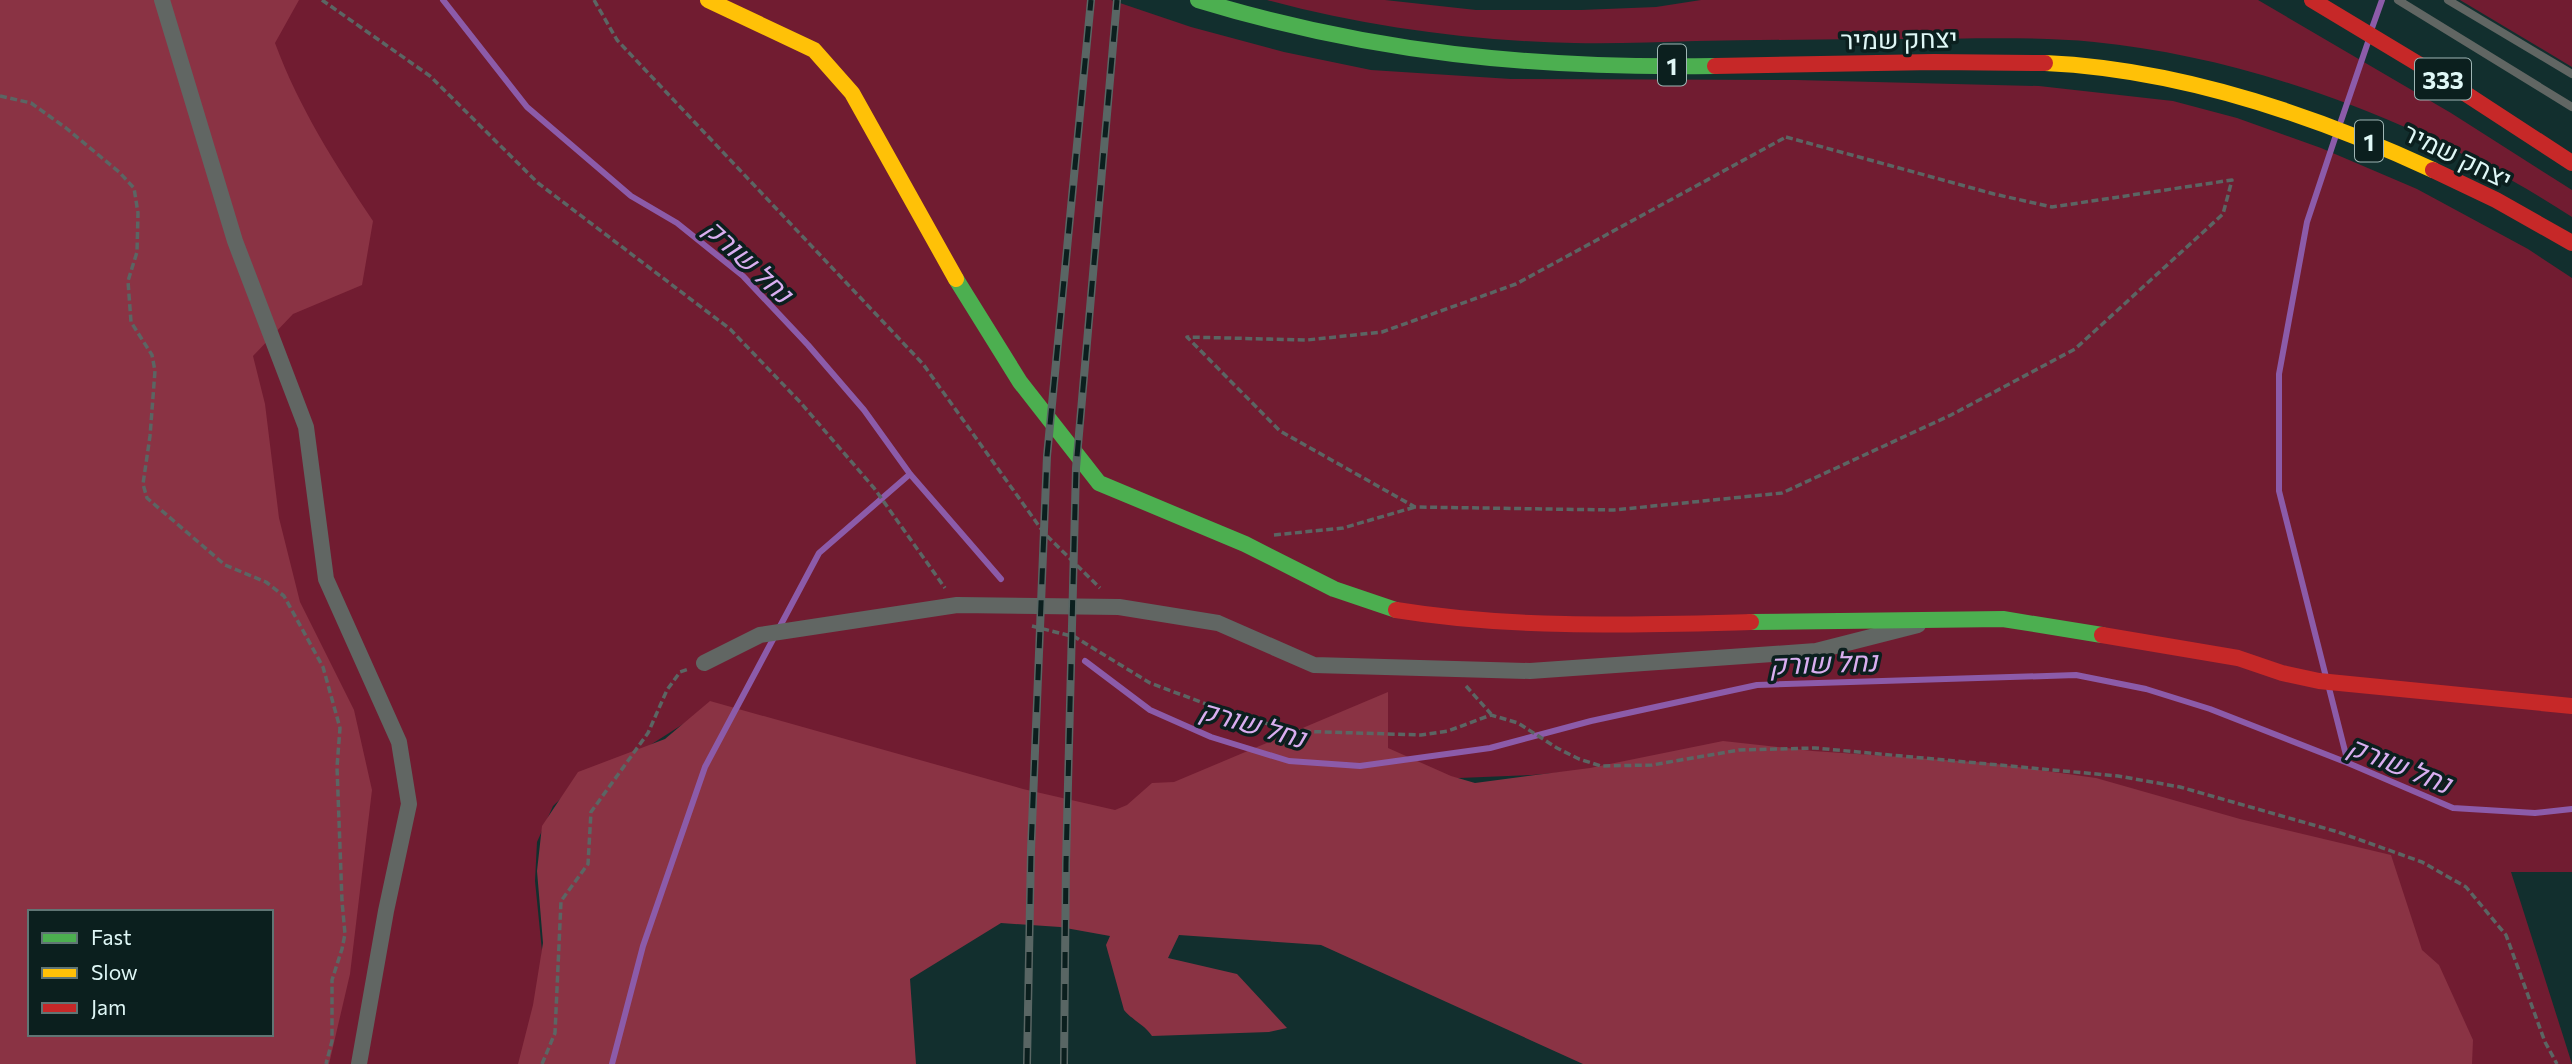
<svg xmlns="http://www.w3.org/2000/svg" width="2572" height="1064" font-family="Commissioner,Heebo,sans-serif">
<rect width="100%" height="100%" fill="#122f2e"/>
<path fill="#711c31" d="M261,0h850l80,27 93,25 87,18 140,9 285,1 243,6 134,15 64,17 84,30 96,41 111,60 44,29v594h-61l61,192h-125l-723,-306 -192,17 -97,4 -309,38 -424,-105 -69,44 -61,32 -19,18 -16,36 -2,39 7,70 -3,46 -18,67h-222l19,-373 -83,-356 68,-185z
M1267,0h118l91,10h105l75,-3 45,-7h557l193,113 121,77v27c-138,-90 -314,-159 -478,-175 -62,-6 -126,-3 -189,-3 -70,0 -139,1 -209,2 -41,1 -81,3 -122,2 -102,-2 -208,-16 -307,-43z
M2460,0h112v67z"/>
<path fill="#8a3344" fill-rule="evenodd" d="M0,0h299l-24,43c24,65 60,121 98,178l-11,64 -69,29 -40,42 12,48 14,114 21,84 54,108 18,80 -22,184 -21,90h-329zM30,912h241v122h-241z
M1388,692v56l63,28 24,7 115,-15 133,-27 90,10 176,12 107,15 144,41 151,36 31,95 17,15 34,75 -1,24h-889l-262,-119 -142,-10 -11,23 69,16 50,54 -18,4 -117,4c-7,-11 -20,-16 -28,-26l-18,-65 4,-9 -50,-9 -59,-4 -91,56 6,85h-398l15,-59 10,-62 -6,-72 5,-45 36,-54 87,-33 45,-38 313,88 92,21 12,-5 25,-22 22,-1z"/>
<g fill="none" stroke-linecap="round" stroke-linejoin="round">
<path stroke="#8c5ba9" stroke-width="6" d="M443,0l84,107 104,89 46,27 66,53 65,69 56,65 46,64 91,105
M2372,28l10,-28
M2341,121l27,-79
M1085,661l65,49 61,27 78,24 71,5 130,-18 101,-27 166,-36 319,-10 70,14 64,20 138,54 105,45 82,5 37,-4
M2326,677l-47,-186v-117l28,-152 28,-84
M2329,688l19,75
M612,1064l31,-118 62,-179 114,-214 91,-79"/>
<path stroke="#5b6563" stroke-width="3.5" stroke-dasharray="7 3.5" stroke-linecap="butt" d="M322,0l108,76 108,107 192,146 70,73 74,86 71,100
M594,0l23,40 306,324 121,169 56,55
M0,96l31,7 35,25 53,44 15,16 4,25 -1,39 -9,29 3,41 21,33 3,16 -5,65 -7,48 4,14 78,67 41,17 18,14 39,71 17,61 -3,39 5,134 3,33 -3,15 -10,31v61l-6,23
M1786,137l208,57 58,13 180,-27 -9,34 -148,135 -124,66 -169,78 -168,17 -199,-3 -135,-76 -93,-94 120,3 75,-8 134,-48z
M1274,535l69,-7 72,-21
M1032,626l43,11 75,46 83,31 61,17 127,4 27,-4 43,-16 27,8 39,25 22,11 22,7 51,-1 87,-15 76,-2 303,28 62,11 158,45 84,30 44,25 40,48 39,107 12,22
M1466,686l25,28
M542,1064l13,-31 6,-132 27,-37 3,-52 57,-79 19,-43 13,-18 9,-3"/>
<path stroke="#616663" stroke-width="8" d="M2398,0l174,107
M2448,0l124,74"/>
<path stroke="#616663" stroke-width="16" d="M162,0l73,241 71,186 20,152 73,163 10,62 -23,107 -27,153
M704,663l56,-28 197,-30 162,2 99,16 96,42 216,6 286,-20 102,-26"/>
<path stroke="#4caf50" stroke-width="16" d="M1198,0c173,53 337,69 517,66
M956,279l64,103 79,101 146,61 89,45 62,21
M1751,622l252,-3 99,16"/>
<path stroke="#ffc107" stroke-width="16" d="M708,0l106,50 38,43 104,186
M2045,63c134,6 267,51 388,107"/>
<path stroke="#c62828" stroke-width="16" d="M2312,0l128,77 132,86
M1715,66l219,-4 111,1
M2433,170l63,30 76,43
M1396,610c117,19 236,15 355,12
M2102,635l136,23 44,15 37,8 253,25"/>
<defs>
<path id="rail" d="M1027,1064l4,-214 16,-394 44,-456
M1064,1064l2,-201 10,-395 41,-468"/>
</defs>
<use href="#rail" stroke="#596664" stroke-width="8"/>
<use href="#rail" stroke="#0b1f1e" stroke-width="5" stroke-dasharray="16" stroke-linecap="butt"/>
</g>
<g text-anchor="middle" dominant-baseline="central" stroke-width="7" stroke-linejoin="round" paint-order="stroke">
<g fill="#0b1f1e" stroke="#9fb6b5" stroke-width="2">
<rect x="1658" y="44.5" width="28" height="41" rx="5"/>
<rect x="2415" y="58.5" width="56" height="41" rx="5"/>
<rect x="2355" y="120.5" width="28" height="41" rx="5"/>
</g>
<g font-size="24" font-weight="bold" fill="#dff7f6">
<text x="1672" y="65">1</text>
<text x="2443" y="79">333</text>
<text x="2369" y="141">1</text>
</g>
<g font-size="26" fill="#dff7f6" stroke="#0b1f1e">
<text transform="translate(1899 38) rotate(-1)">יצחק שמיר</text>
<text transform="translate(2458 155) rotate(26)">יצחק שמיר</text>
</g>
<g font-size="28" font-style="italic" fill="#d9aef0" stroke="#0b1f1e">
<text transform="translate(749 260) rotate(43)">נחל שורק</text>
<text transform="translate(1823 662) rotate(-2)">נחל שורק</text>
<text transform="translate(1253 723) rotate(16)">נחל שורק</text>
<text transform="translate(2400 764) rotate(22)">נחל שורק</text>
</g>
</g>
<rect x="28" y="910" width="245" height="126" fill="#0b1f1e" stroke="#607574" stroke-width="2"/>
<rect x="42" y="933" width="35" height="10" fill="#4caf50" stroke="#607574" stroke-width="2"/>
<text x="91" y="945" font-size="21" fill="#dff7f6">Fast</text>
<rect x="42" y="968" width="35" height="10" fill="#ffc107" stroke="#607574" stroke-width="2"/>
<text x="91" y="980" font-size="21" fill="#dff7f6">Slow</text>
<rect x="42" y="1003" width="35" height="10" fill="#c62828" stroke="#607574" stroke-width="2"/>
<text x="91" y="1015" font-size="21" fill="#dff7f6">Jam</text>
</svg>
